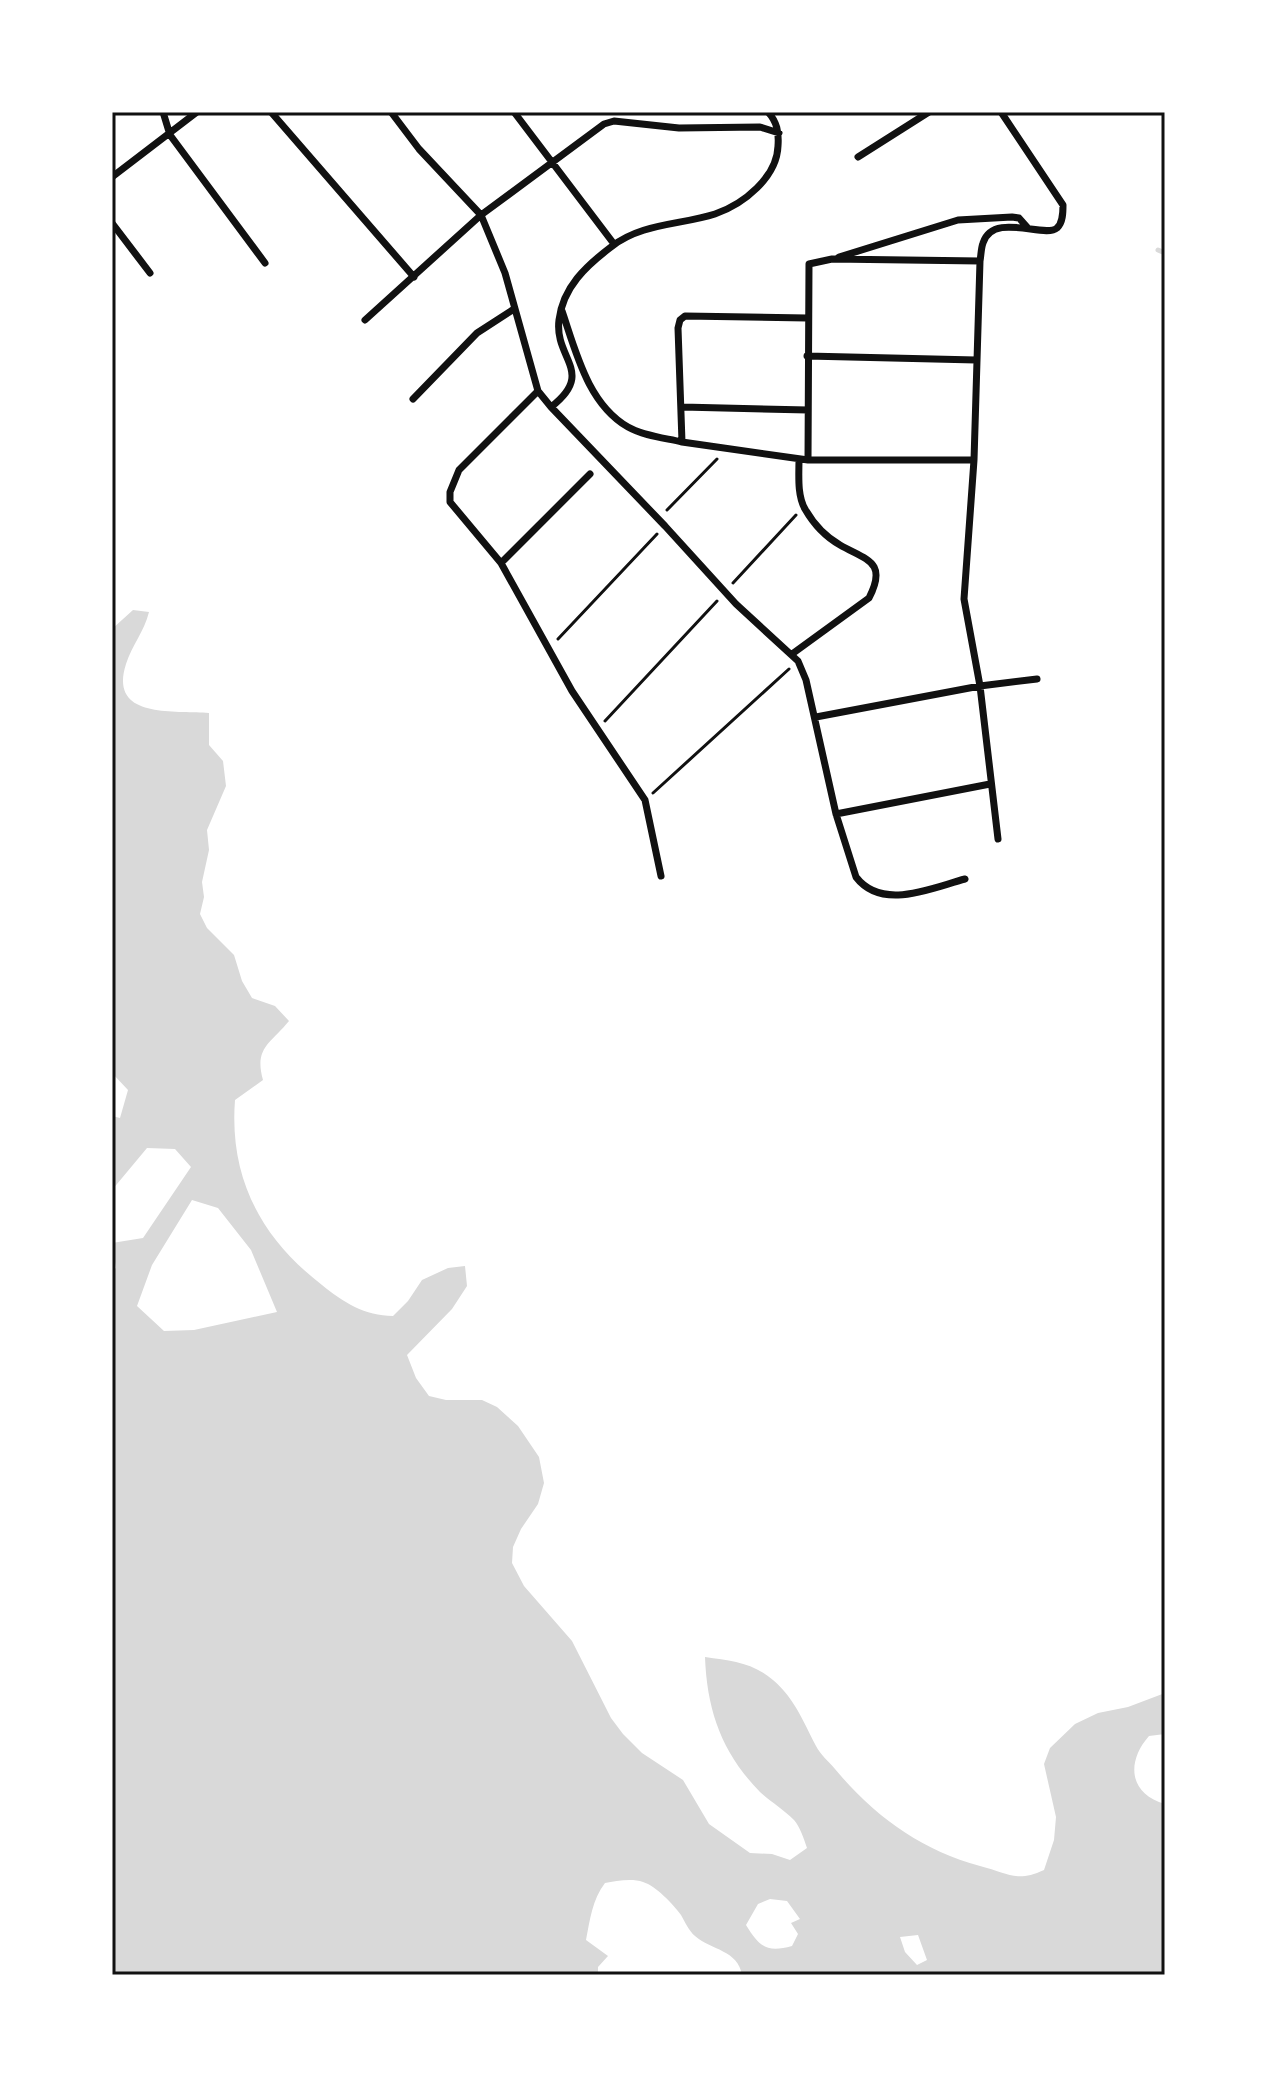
<svg xmlns="http://www.w3.org/2000/svg" width="1277" height="2087" font-family="Quicksand,sans-serif">
<rect width="100%" height="100%" fill="#fff"/>
<path fill="#d9d9d9" fill-rule="evenodd" d="M133,610l16,2c-5,20 -17,33 -23,52 -18,56 49,46 83,49v32l14,16 3,25 -19,44 2,20 -7,32 2,15 -4,17 7,14 27,27 8,26 10,17 23,8 14,15c-19,23 -35,27 -26,59l-28,20c-6,78 26,138 87,185 21,17 43,31 71,31l15,-15 14,-21 26,-12 17,-2 2,20 -15,23 -45,46 9,23 13,18 17,4h36l15,7 21,19 21,31 5,26 -6,21 -17,25 -8,18 -1,16 12,23 48,55 39,77 12,16 19,19 41,27 26,44 41,29 22,1 18,6 17,-12c-3,-9 -7,-21 -13,-28 -10,-10 -23,-18 -34,-28 -38,-39 -53,-81 -55,-135 26,4 47,5 68,23 22,19 30,41 43,66 4,8 13,16 19,23 39,47 86,81 145,97 28,7 36,17 64,4l10,-30 2,-23 -12,-53 6,-16 25,-24 23,-11 30,-6 37,-14v41l-16,2c-23,26 -20,58 16,68v171h-423c-4,-25 -31,-25 -47,-39 -6,-5 -10,-14 -14,-21 -8,-11 -25,-29 -38,-33 -11,-4 -27,-1 -38,1 -13,17 -15,37 -19,57l22,16 -10,11v8h-486v-704l4,-3 -4,-25 31,-5 48,-71 -16,-18 -28,-1 -35,42v-74l8,2 8,-28 -16,-17v-444zM192,1200l26,8 33,42 26,62 -83,18 -30,1 -27,-25 15,-41zM770,1899l17,2 13,18 -9,4 7,11 -6,12c-26,7 -33,0 -46,-21l12,-21zM918,1935l9,25 -10,5 -12,-13 -5,-15z"/>
<g fill="none" stroke-linecap="round" stroke-linejoin="round">
<path stroke="#d9d9d9" stroke-width="5" d="M1158,250l7,3"/>
<path stroke="#111" stroke-width="3" d="M667,510l50,-51
M733,583l63,-68
M558,639l99,-105
M605,721l112,-120
M653,793l136,-124"/>
<path stroke="#111" stroke-width="7" d="M163,112l7,23 95,128
M271,112l143,165
M391,112l28,37 62,66 24,58 33,118 13,16 114,119 71,78 62,57 8,19 30,134 20,63c26,34 75,11 109,2
M514,112l100,132
M858,157l71,-45
M112,177l85,-65
M112,223l38,50
M839,257l119,-37 54,-3 7,1 8,9
M562,311c14,41 26,93 66,116 16,9 37,11 54,15
M807,318l-122,-2 -5,4 -2,8 4,114 126,18h166
M365,320l116,-105 123,-91 10,-3 65,7 81,-1 19,6
M807,356l169,4
M538,391l-79,79 -9,22v10l51,61 71,128 73,109 16,76
M413,399l64,-66 37,-24
M551,407c45,-35 3,-48 8,-87 4,-33 27,-54 52,-73 30,-24 70,-22 104,-33 29,-10 62,-37 63,-68 1,-14 -1,-24 -10,-34
M682,407l126,3
M808,460l1,-196 23,-5 148,2
M501,563l89,-89
M792,654l77,-56c19,-37 -3,-38 -29,-53 -14,-8 -27,-22 -35,-36 -8,-14 -6,-34 -6,-50
M816,717l164,-31 57,-7
M836,814l154,-30
M998,839l-18,-153 -16,-87 10,-139 6,-199c1,-5 1,-13 3,-18 10,-32 62,-4 74,-15 6,-5 6,-16 6,-23l-62,-93"/>
</g>
<rect width="1277" height="2087" fill="none" stroke="#ffffff" stroke-width="228"/>
<rect x="114" y="114" width="1049" height="1859" fill="none" stroke="#111" stroke-width="3"/>
</svg>
